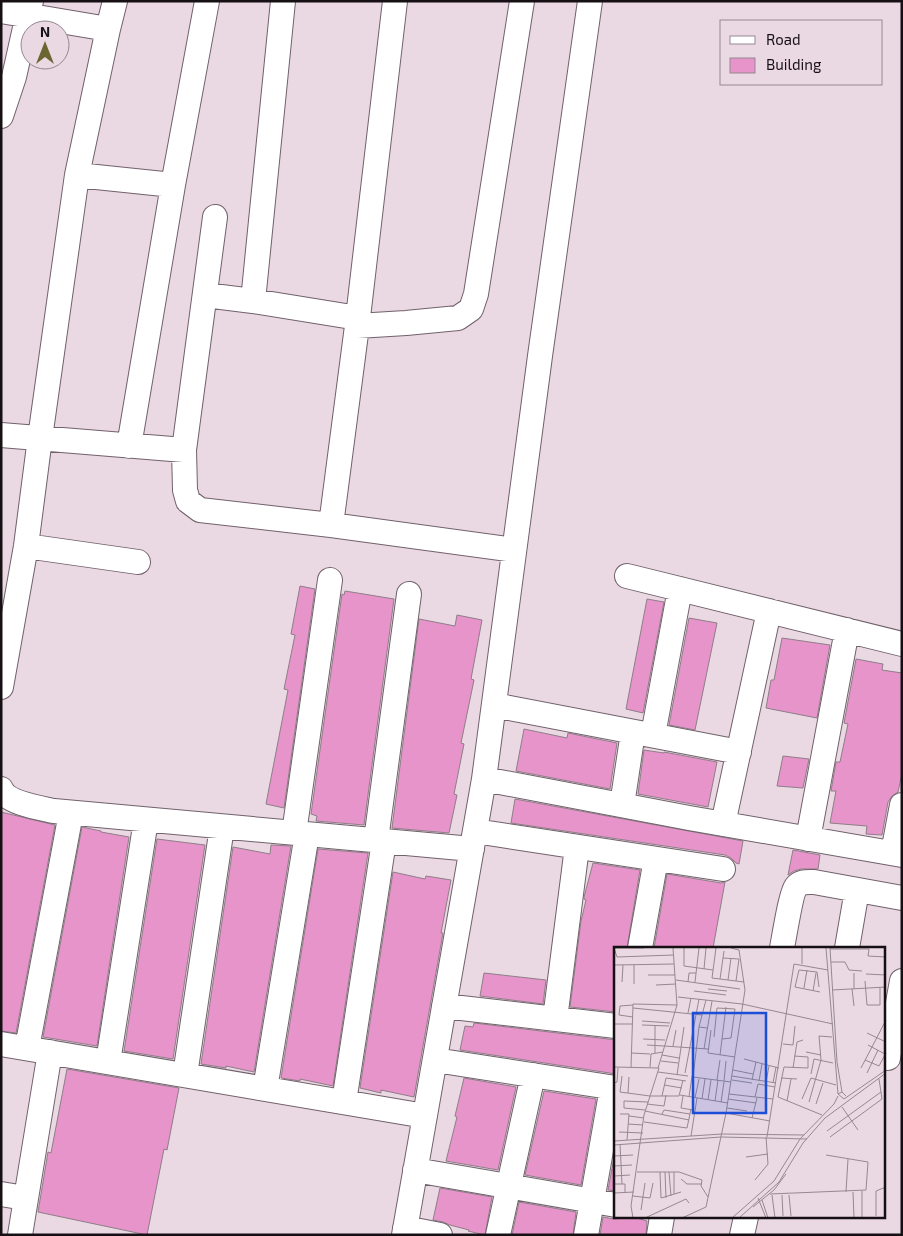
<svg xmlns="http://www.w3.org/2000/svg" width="903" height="1236" font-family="'Exo 2',sans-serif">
<rect width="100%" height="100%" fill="#ead8e3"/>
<path fill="#e694ca" stroke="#8e7e88" d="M300,586l15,3 -31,219 -18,-4 22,-114 -4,-1 11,-54 -4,-1z
M345,591l49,8 -30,226 -48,-4 1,-5 -6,-2 31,-220 2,1z
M647,599l17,3 -21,111 -17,-4z
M457,615l25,5 -11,59 3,1 -13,63 3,1 -10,50 3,1 -8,38 -57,-5 27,-209 36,7z
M689,618l28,5 -22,107 -26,-5z
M782,638l48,7 -13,73 -51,-10 5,-28h3z
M856,659l27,5 -1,6 20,3v101l-4,18 -6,4 -4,6 -6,33 -16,-1 1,-8 -37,-3 6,-32h-5l5,-29h4l8,-38 -4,-1z
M524,729l43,9 1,-5 49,10 -7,46 -94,-18z
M644,750l20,3v-1l53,10 -9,45 -70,-13z
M783,756l26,3 -6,29 -26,-2z
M515,799l228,42 -4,23 -3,-1 -5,-5 -6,-3 -214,-32z
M1,812l54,13 -39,208 -15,-2z
M82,827l19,4v1l28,5 -32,209 -54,-9z
M157,839l48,6 -32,214 -49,-8z
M271,845l20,1 -37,226 -28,-6v2l-25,-4 32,-217 37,7z
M318,849l50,4 -35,233 -33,-7v2l-19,-3z
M793,850l27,5 -2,14h-17l-7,2 -6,4z
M593,863l47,7 -13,78h-11v64l-46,-5 11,-86 5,-21 -2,-1v-2z
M393,872l32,7 1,-3 25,4 -10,53h2l-29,164 -33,-7v3l-21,-5z
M667,874l54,9 4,-1 -12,66h-59z
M484,973l62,7 -3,24 -63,-8z
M474,1023l142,17v34l-156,-24 5,-24 8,1z
M67,1069l112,19 -12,62 -3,-1 -17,86 -109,-23 10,-60 3,1z
M464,1078l52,9 -18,83 -52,-9 11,-44 -2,-1z
M544,1091l52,8 -15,86 -56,-10z
M616,1147v44l-8,-1z
M440,1188l52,9 -7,38 -17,-4 1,-1 -19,-5 -7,-3 -10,-2z
M519,1202l57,10 -3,23h-61z
M603,1217l11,2 20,-2 13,4 -1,14h-46z"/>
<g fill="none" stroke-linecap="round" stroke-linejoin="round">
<defs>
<path id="minor" d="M1,11l107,18 -31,146 96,10
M108,29l7,-28
M1,116l13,-39 17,-76
M215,217l-31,233 1,40 3,11 12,9 131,15 183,25
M205,295l48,6 105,17
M253,301l30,-300
M357,326l49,-3 52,-5 13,-9 5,-15 46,-293
M1,435l183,15
M129,446l44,-261 34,-184
M331,525l26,-199 38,-325
M26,546l112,16
M627,576l275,68
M1,687l25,-141 14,-108 37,-263
M494,705l245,47
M653,735l27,-146
M484,779l205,39 213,37
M1,789c6,14 39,19 53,22l418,38
M622,805l11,-73
M723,824l46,-213
M475,831l248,38
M294,833l36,-253
M808,839l39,-209
M376,840l33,-246
M893,853l9,-48
M640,948l16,-89
M782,948c2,-10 9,-55 14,-61 4,-6 12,-5 18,-5l88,16
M847,948l10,-58
M444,1006l172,20
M555,1019l22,-172
M1,1044l424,72
M27,1048l44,-235
M888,1058l14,-77
M435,1060l181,28
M108,1062l38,-242
M185,1075l37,-248
M265,1089l42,-255
M344,1102l40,-261
M415,1170l201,35
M1,1194l24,4
M405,1228l35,7
M20,1235l30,-183
M404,1235l80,-456 56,-423 50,-355
M498,1235l35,-160
M586,1235l26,-147
M659,1235l3,-18
M742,1235l4,-18"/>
</defs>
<use href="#minor" stroke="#71616b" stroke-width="26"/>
<use href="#minor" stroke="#fff" stroke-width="24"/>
</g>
<g transform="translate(614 947)">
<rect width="271" height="271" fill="#ead8e3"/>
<path fill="none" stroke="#958890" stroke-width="1" d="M0,1l3,9 57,-2M0,1h30M70,1v18l29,4M102,1l-4,30 32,4M188,1v16M212,1l12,146M216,1l7,114 5,30M216,2h39M255,2l-1,7 18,1M109,11l16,1M217,15h14l4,8 13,1M0,18l60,-1M90,22l2,-21M240,26v16M252,27l20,1M34,28h27M106,32l4,-28M62,33l64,9M114,33l3,-22M122,34l3,-22M251,34l2,24h13v-18M8,35l1,-17M74,35l1,-9h7M81,35l4,-34M20,37v-19M42,38l20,-1M205,40l-2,-15 -18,-2 -4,17 25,5M190,41l3,-18M94,42l19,2M238,42l2,17M218,43l54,-3M80,44l32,4M199,44l3,-18M64,50l64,7 91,20M19,61l69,7 -3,12 8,1M74,66l3,-15M88,68l4,-15M19,70l-14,-2 1,-9 13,-1M28,74l28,2M0,77h18M28,78l27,1M85,80l-6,50 38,5M97,83l-3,23 27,4M253,86l19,9M100,90l3,-29 18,1 -4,29 -9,1M29,92l22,1M169,97l10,1 2,-19M33,98l17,1M254,98l17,9M50,99l44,3M59,99l3,-16M90,102l8,-48M192,105l15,3M17,106l19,1M41,106v-27M48,108l17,3M106,108l6,-48M180,109l14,1v11l-24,-1 -6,30 44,18M130,112l35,9M251,113l14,6 7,-13M47,114l17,2M0,120l45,1 -15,47 -13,91 2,12M36,120l1,-13 12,-2M17,121l2,-64 44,1M44,121l19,-63 -4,-57M179,121l4,-26 6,-2M247,121l25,-48M119,123l20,4M44,125l30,4M71,126l14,-74M253,126l11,-23M197,127l3,-15 19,4M63,128l7,-48M8,129l-2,16 30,4M118,129l44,7M167,131l16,1M103,133l3,-20M118,133l20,3M138,133l4,-18M110,134l2,-20M145,134l3,-17M152,135l3,-16M0,136l3,-1 1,-14M159,136l3,-16M50,138l18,3M14,146l1,-16M115,147l44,5M66,148l48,8M36,149h29l4,-16M48,149l4,-18 20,3M69,149l-2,12 12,2M232,149l-4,-4 -4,2 6,5 42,-29M75,150l3,-21M141,150l3,-13 17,3M81,151l4,-19M88,152l3,-20M114,152l28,4M188,152l9,-21 25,7M94,153l3,-20M101,154l3,-21M173,154l4,-22M107,155l3,-20M195,155l12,-42 -2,-24 13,1M33,157l17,2 2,-11M202,157l7,-21M228,160l16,23M113,161l20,3M31,163l-21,-2v-7l24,1M31,164l44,9M112,166l44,8M6,167h9l-2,26M48,167l2,-4 26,4M15,169l15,2M138,171l5,-20M30,175l43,6 4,-19M14,177l15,1M213,184l54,-39M5,185l24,1M77,189l6,-38M153,190l27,-173 34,6M216,190l52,-38 -3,-20M0,194l108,-7 82,1M6,197l2,40M0,198l107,-8 86,2M0,209l19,-1M132,210l22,-3M0,219l18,-1M23,225h42l23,8 -1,6 7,11M46,225l1,26 20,-6M51,225l1,26M55,225l2,24M60,225v22M0,229l16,-1M67,232l6,5h15M141,233l13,-16 -2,-27M0,237h11v9M232,245l2,-33M239,245l1,26M0,246l20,-1M156,247l96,-4 2,-28 -42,-7M158,248l3,23M168,248l1,21M175,248l2,21M19,249l17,2 3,-15M144,251l8,20M148,253l6,18M92,260l20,-94 19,-123 -6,-40 -8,-2M139,260l21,-17 12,-16M27,263l4,-27M262,269v-25l10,-4M31,271l41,-19 3,4M68,271l24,-11M118,271l42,-37 26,-42 34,-35 4,-8M125,271l40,-36 24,-39 22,-25 61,-45M248,271v-27"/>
<path fill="#1d4ed8" fill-opacity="0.15" stroke="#1d4ed8" stroke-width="2.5" d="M79,66h73v100h-73z"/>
<rect width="271" height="271" fill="none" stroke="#161014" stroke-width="2.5"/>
</g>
<rect width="903" height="1236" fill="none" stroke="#161014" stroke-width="5"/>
<rect x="720" y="20" width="162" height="65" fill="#ead8e3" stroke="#958890"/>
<rect x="730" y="36" width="25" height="8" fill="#ffffff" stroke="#958890"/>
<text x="766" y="45" font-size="15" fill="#161014">Road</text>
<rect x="730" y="58" width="25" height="15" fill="#e694ca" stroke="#958890"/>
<text x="766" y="70" font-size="15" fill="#161014">Building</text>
<g transform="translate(45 45)"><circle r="24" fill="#ead8e3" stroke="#958890"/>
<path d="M0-4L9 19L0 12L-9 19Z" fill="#6a6632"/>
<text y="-8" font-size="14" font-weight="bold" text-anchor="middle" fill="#161014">N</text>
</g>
</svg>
